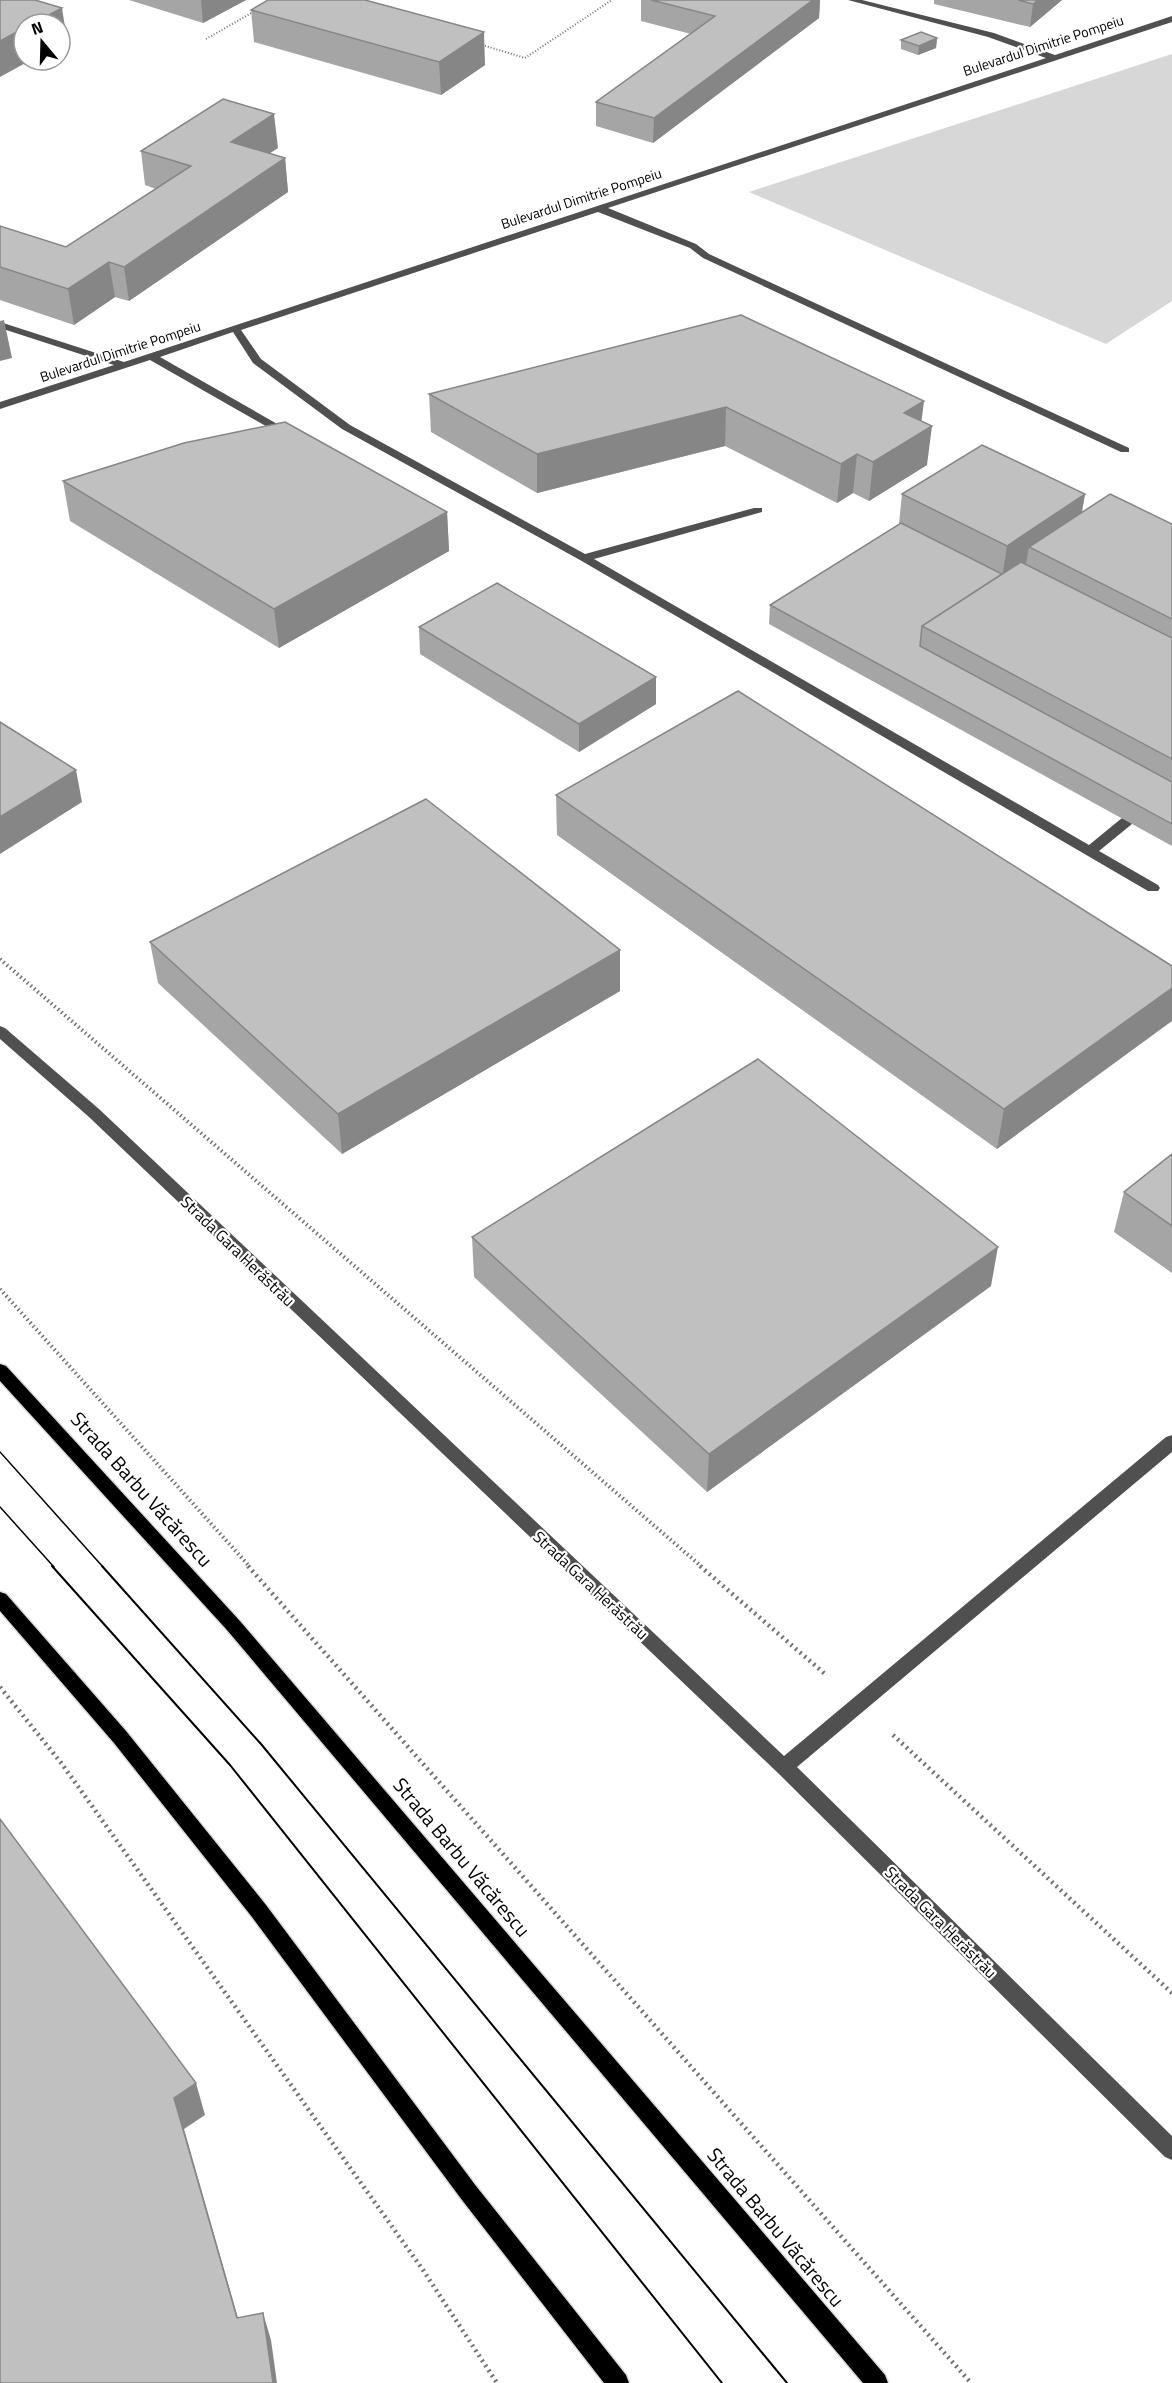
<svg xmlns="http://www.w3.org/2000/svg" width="1172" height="2383" font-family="'Titillium Web',sans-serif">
<rect width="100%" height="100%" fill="#fff"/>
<path fill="#d7d7d7" d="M1172,54v247l-66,43 -357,-152z"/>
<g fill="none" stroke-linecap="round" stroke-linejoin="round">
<defs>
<path id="major" d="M0,1364l6,2 233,254 646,755 3,8h-25l-636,-753 -227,-249z
M0,1592l6,2 120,137 140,174 210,281 150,189 3,8h-25l-142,-183 -210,-283 -138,-174 -114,-132z"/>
</defs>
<use href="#major" stroke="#dbdbdb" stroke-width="3"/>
<path stroke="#727272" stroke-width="2" stroke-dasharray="1 2" stroke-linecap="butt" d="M206,39l47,-27
M482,45l43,13 87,-58"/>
<path stroke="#727272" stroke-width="4" stroke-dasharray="1.5 3" stroke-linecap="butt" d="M0,959l702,608
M0,1289l250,278"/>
<path stroke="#727272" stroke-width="4.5" stroke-dasharray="2 4" stroke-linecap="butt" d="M248,1566l723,817
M700,1566l125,108
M0,1687l62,77 361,506 74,113
M893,1735l279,258"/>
<path fill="#505050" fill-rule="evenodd" d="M848,0h14l132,33 61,22 117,-39v6l-564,186 88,36 13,10 420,194v4h-8l-418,-194 -13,-10 -92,-36 -357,118 20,29 89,66 235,129 169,-46h8v4l-168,47 495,286 33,-27h10l1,3 -1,3 -33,27 59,34 2,3 -2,3h-10l-568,-331 -238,-131 -89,-66 -20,-31 -73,25 133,76v4h-8l-135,-77 -150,49v-7l114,-37 -114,-37v-6l124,40 922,-304 -58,-21z
M0,1026l5,2 94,81 685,647 382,-319 6,-2v17l-375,315 375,369v24l-7,-3 -387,-384 -689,-656 -89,-78z"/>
<use href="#major" fill="#000" fill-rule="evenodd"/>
<path stroke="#000" stroke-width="1.5" d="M0,1452l103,115
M0,1507l54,60"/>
<path stroke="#000" stroke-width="2" d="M52,1566l178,199 492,618
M102,1566l159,178 526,639"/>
</g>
<path fill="#a5a5a5" d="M129,0h117l-43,23z
M641,0h179l-1,18 -166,125 -57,-17v-24l95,-68 -50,-13z
M934,0h128l-32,27 -96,-23z
M251,10l234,55 -44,30 -187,-53z
M937,38l-1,10 -18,7 -17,-6v-9z
M278,148l-9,5 16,5 3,34 -159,109 -14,-4 -41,28 -74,-25v-74l66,21 90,-58 -11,-4 -4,-34z
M741,315l180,107 6,43 -58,36 -16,-8 -16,10 -112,-57 -188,47 -106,-61 -2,-38z
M63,481l384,31 2,39 -170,97 -209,-127z
M902,494h183l-3,18 90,12v322l-403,-222 1,-19 129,-81z
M419,627l237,77 -77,48 -159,-98z
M556,795l616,171 -175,183 -440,-314z
M150,942l470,8v41l-278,163 -184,-171z
M1172,1154v119l-58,-41 10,-40z
M472,1237l519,49 -284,206 -233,-215z"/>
<path fill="#868686" d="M201,0h45l-43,23z
M813,0h7l-1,18 -166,125 1,-25z
M1038,0h24l-32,27 3,-23z
M62,8l5,32 -7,4v-20h-28z
M24,28v32h7l-31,17v-36z
M484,32l1,33 -44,30 -2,-33z
M937,38l-1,10 -18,7 1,-9z
M274,114l4,34 -43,28 -4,-34z
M285,158l3,34 -159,109 -5,-34z
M109,262l6,35 -41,28 -6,-36z
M4,320l8,38 -12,3v-40z
M924,401l-4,32 12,-7 -5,39 -58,36 4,-39 31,-49z
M726,407l-1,39 -188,47v-39z
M857,454l-4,39 -16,10 4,-39z
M1085,494l-7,39 -49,14 -4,22 -24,16 6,-39z
M447,512l2,39 -170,97 -5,-39z
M656,677v27l-77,48v-28z
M76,770l6,32 -82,52v-37z
M620,950v41l-278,163 -4,-40z
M1172,988v33l-175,128 7,-40z
M998,1247l-7,39 -284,206 2,-38z
M196,2083l9,32 -21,14 62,217 -9,-28 -63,-220z
M263,2313l8,27 6,43h-4z"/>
<path fill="#c0c0c0" stroke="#868686" stroke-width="1.5" d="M0,0h35l27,8 -30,16h-8v4l-24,13z
M268,0h97l119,32 -45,30 -188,-52z
M651,0h162l-159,118 -58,-16 119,-86z
M1018,0h20l-5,4z
M921,32l16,6 -18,8 -18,-6z
M223,99l51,15 -43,28 54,16 -161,109 -15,-5 -41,27 -68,-22v-41l66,21 125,-81 -50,-15z
M741,315l183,86 -20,12 28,13 -59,36 -16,-8 -16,10 -115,-57 -189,47 -108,-60z
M285,422l162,90 -173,97 -211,-128 121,-38z
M982,445l103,49 -78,52 -105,-52z
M1110,494l62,30v95l-143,-72z
M901,523l101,51 -80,52 -2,20 252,136v42l-402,-219z
M1021,562l151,76v121l-250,-133z
M497,583l159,94 -77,47 -160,-97z
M738,691l434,275v22l-168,121 -448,-314z
M0,722l76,48 -76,47z
M426,799l194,151 -282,164 -188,-172z
M758,1059l240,188 -289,207 -237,-217z
M1172,1154v72l-48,-34z
M0,1819l196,264 -22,15 63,220 26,-5 10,70h-273z"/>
<g text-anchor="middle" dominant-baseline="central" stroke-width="4.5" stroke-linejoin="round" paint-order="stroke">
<g font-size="14" fill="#000" stroke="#fff">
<text transform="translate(1043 45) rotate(-18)">Bulevardul Dimitrie Pompeiu</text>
<text transform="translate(581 198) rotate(-18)">Bulevardul Dimitrie Pompeiu</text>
<text transform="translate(120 351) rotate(-18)">Bulevardul Dimitrie Pompeiu</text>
</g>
<g font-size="16" fill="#000" stroke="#fff">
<text transform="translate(238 1251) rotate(44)">Strada Gara Herăstrău</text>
<text transform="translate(591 1585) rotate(43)">Strada Gara Herăstrău</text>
<text transform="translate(941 1922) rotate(45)">Strada Gara Herăstrău</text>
</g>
<g font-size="20" fill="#000" stroke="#fff">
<text transform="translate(142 1489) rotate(48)">Strada Barbu Văcărescu</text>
<text transform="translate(462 1857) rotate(50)">Strada Barbu Văcărescu</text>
<text transform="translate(776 2227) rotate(50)">Strada Barbu Văcărescu</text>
</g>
</g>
<g transform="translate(42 42) rotate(341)"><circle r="28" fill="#ffffff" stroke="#999999" stroke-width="1.5"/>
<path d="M0-4.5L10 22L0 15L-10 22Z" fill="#000000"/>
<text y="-9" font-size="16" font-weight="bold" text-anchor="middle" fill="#000000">N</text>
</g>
</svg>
